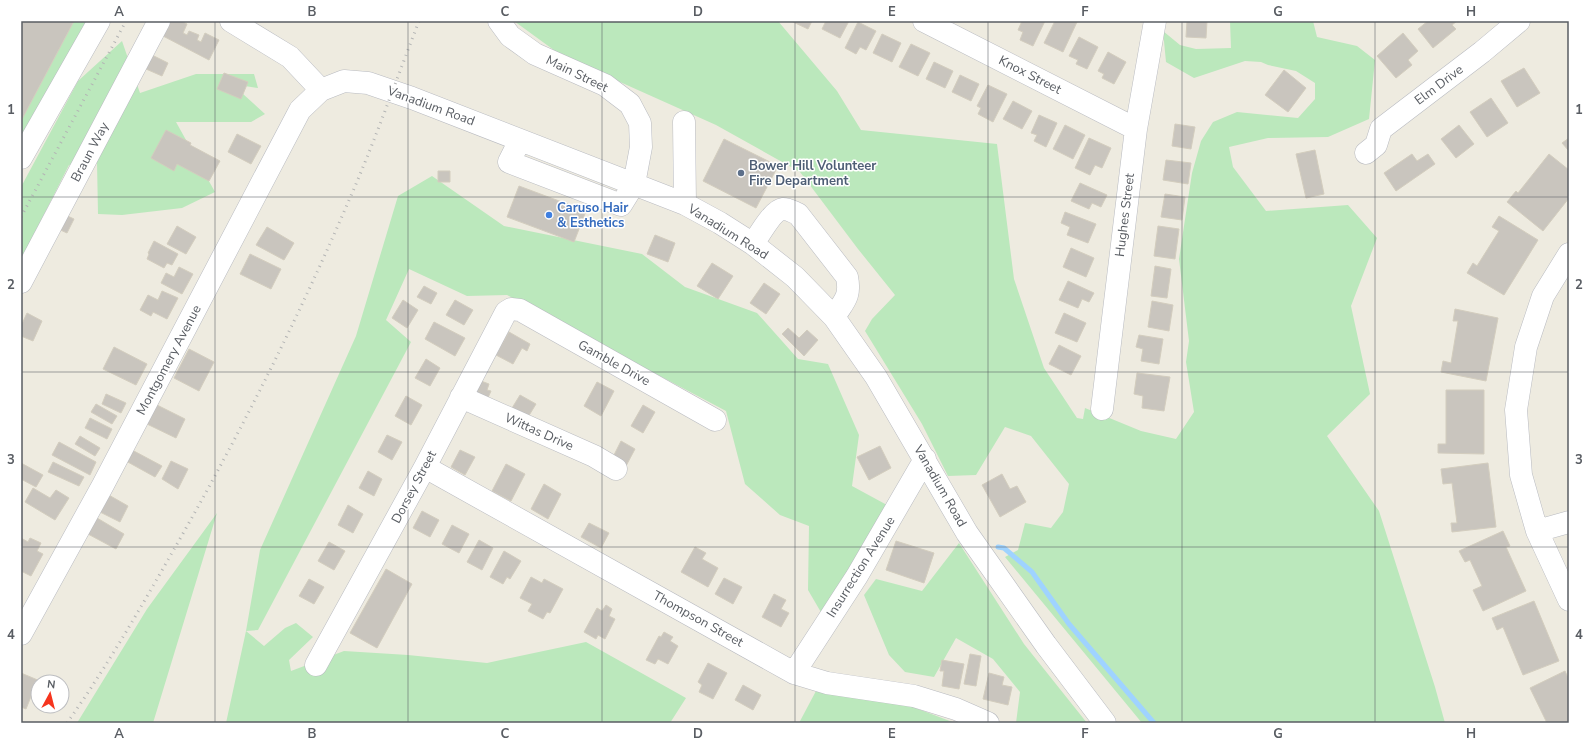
<svg xmlns="http://www.w3.org/2000/svg" width="1590" height="744" font-family="'Nunito Sans',sans-serif">
<rect width="100%" height="100%" fill="#eeebe0"/>
<path fill="#bbe8bc" d="M74,21h12l-65,123v-23z
M514,21h264l59,70 24,39 136,14 17,135 30,89 33,50 6,1 2,-11 56,23 35,8 18,-27 -8,-50 3,-21 -10,-82 13,-86 9,-32 12,-19 24,-10 61,6 17,-19v-16l-19,-12 -28,-6 -7,-3 -16,-1 -51,17 -28,-16 -3,-31 17,14 16,4 35,-1 -1,-27h83l4,16 40,9 18,14 -6,59 -41,18 -60,1 -39,9 4,20 33,44 82,-6 29,33 -26,68 19,88 -43,42 52,75 56,176 10,36h-303l-137,-166 13,-7 7,-27 26,5 12,-16 6,-28 -38,-48 -26,-9 -29,48 -28,1 -26,-52 -57,-93 7,-12 23,-24 -37,-46 -58,-77 -84,-47 -154,-69z
M122,41l18,52 56,-19h58l4,14 -26,-4 33,30 -14,8h-75l39,70 -33,16 -60,7 -24,-1 -1,-52 -28,3 -48,95v-73l57,-106z
M432,176l72,50 138,28 43,33 72,26 41,46 30,5 31,71 -7,51 35,19 -65,109 -14,-24 1,-64 -29,-11 -35,-31 -19,-73 -219,-116 -40,1 -58,-27 -23,51 25,22 -153,288 -12,1 18,15 21,-18 11,-5 17,14 -24,23 2,11 53,-20 64,4 79,8 99,-21 100,56 -16,25h-444l20,-92 14,-81 96,-214 42,-140z
M217,513l-64,210h-76l70,-114z
M959,543l65,101 63,79h-71l4,-31 -27,-33 -37,-21 -22,39 -29,-5 -16,-17 -25,-60 12,-16 46,12z
M816,691l97,16 42,16h-156z"/>
<g fill="none" stroke-linecap="round" stroke-linejoin="round">
<path stroke="#9fd3ff" stroke-width="5" d="M998,547l6,1 28,24 37,52 85,99"/>
</g>
<path fill="#c9c5be" stroke="#d3cdbe" d="M21,21h53l-53,100z
M170,21h11l6,3 -4,9 4,2 2,-4 10,4 -2,5 4,2 4,-9 14,7 -10,20 -46,-24z
M791,21h21l-4,8z
M826,21h23l-9,17 -18,-9z
M1022,21h23l-12,25 -13,-6 3,-8 -5,-2z
M1055,21l22,1 -14,30 -19,-9z
M1187,21h20l-1,17 -20,-1z
M1428,21h29l-5,4 4,4 -23,19 -15,-19z
M858,22l18,9 -10,19 -6,-3 -4,7 -11,-6z
M1403,33l15,18 -10,9 4,5 -16,13 -19,-22z
M882,34l19,9 -9,19 -19,-9z
M1079,37l19,10 -11,22 -11,-5 2,-4 -9,-4z
M911,44l19,9 -12,23 -19,-9z
M1108,52l18,10 -12,22 -12,-6 2,-4 -6,-3z
M152,55l16,8 -6,13 -16,-7z
M934,62l19,9 -8,17 -19,-9z
M1524,68l16,25 -23,14 -16,-26z
M1284,70l22,18 -18,24 -23,-17z
M224,73l24,9 -7,17 -24,-10z
M960,75l19,9 -8,17 -19,-9z
M988,85l19,9 -14,28 -15,-8 3,-6 -4,-2z
M1491,98l17,25 -21,14 -17,-25z
M1013,101l19,10 -10,18 -19,-10z
M1039,115l18,8 -11,24 -12,-6 3,-6 -6,-2z
M1175,124l20,3 -4,22 -19,-3z
M1065,125l20,10 -12,24 -20,-10z
M1459,125l15,19 -18,14 -15,-19z
M166,130l25,13 -1,2 30,16 -11,20 -32,-17 -3,7 -23,-13z
M237,134l24,12 -10,18 -23,-12z
M1089,138l22,10 -9,20 -7,-3 -5,10 -15,-7z
M1569,138v13l-7,-8z
M724,139l54,27 -22,42 -53,-27z
M1315,150l9,44 -18,4 -10,-44z
M1412,154l5,7 11,-7 7,10 -39,27 -12,-18z
M1549,154l20,16v28l-26,33 -36,-29 9,-11 2,2z
M1166,160l25,3 -3,21 -25,-4z
M438,171h12v11h-12z
M1080,183l27,12 -6,12 -9,-4 -3,6 -18,-8z
M519,186l67,25 -12,31 -67,-25z
M1165,194l20,3 -3,23 -21,-3z
M1065,212l31,12 -8,19 -21,-8 3,-8 -9,-4z
M61,213l13,6 -7,14 -13,-6z
M1499,216l39,24 -34,55 -37,-22 6,-10 4,3 22,-35 -7,-4z
M177,226l19,11 -10,17 -19,-10z
M1158,226l21,3 -4,30 -21,-3z
M267,227l27,16 -10,17 -28,-15z
M655,235l20,8 -7,19 -21,-8z
M154,241l24,13 -6,11 -5,-2 -3,5 -17,-9 2,-5 -1,-1z
M1071,248l23,10 -8,19 -23,-10z
M250,254l31,15 -10,20 -31,-15z
M712,263l21,13 -15,23 -21,-13z
M1155,266l16,3 -4,29 -16,-2z
M179,267l14,7 -11,20 -21,-11 5,-10 8,4z
M1068,281l26,12 -5,9 -7,-3 -4,9 -19,-8z
M764,283l16,11 -14,20 -16,-11z
M424,286l13,7 -6,11 -14,-7z
M162,291l16,7 -11,21 -14,-7 -2,4 -11,-6 8,-15 10,5z
M403,300l15,10 -11,18 -15,-10z
M455,300l18,10 -9,15 -18,-10z
M1152,301l21,4 -4,26 -21,-4z
M1455,309l43,9 -12,63 -45,-9 2,-11 8,2 7,-42h-5z
M27,313l15,8 -9,20 -12,-5v-10z
M1064,313l22,10 -9,19 -22,-9z
M434,322l31,16 -10,18 -30,-17z
M788,328l11,10 8,-8 11,10 -14,16 -22,-22z
M509,332l21,12 -3,7 -5,-3 -9,16 -17,-9z
M1139,335l24,4 -4,25 -18,-3 2,-12 -7,-2z
M1059,345l22,11 -10,19 -22,-11z
M114,347l33,17 -11,21 -33,-16z
M189,349l25,13 -15,29 -25,-13z
M426,359l14,9 -10,18 -15,-8z
M1137,373l33,4 -6,34 -22,-3 1,-12 -9,-2z
M481,381l8,3 -2,6 4,1 -4,9 -12,-5z
M597,382l17,9 -13,25 -17,-10z
M1446,390h38v64l-46,-1v-9h8z
M106,394l20,9 -5,10 -19,-9z
M520,395l16,9 -11,18 -16,-9z
M406,396l16,9 -11,20 -16,-9z
M96,404l21,12 -5,8 -21,-12z
M157,405l28,14 -9,19 -29,-14z
M643,405l12,7 -12,21 -12,-7z
M90,418l22,11 -5,10 -22,-11z
M387,435l15,7 -10,18 -14,-8z
M80,436l20,12 -5,8 -20,-12z
M621,441l14,8 -9,17 -14,-7z
M59,442l37,20 -6,13 -38,-20z
M880,446l11,22 -22,12 -12,-23z
M132,450l30,16 -7,11 -29,-16z
M460,450l15,7 -10,18 -14,-8z
M171,461l17,8 -10,20 -16,-10z
M53,462l31,15 -5,9 -31,-14z
M21,463l22,12 -7,12 -15,-8z
M1488,463l8,64 -44,5 -1,-9h6l-5,-40 -9,1 -2,-15z
M506,464l19,10 -14,27 -19,-10z
M368,471l14,8 -8,17 -15,-8z
M1002,474l8,15 7,-3 9,16 -26,15 -18,-32z
M544,484l17,10 -13,25 -17,-10z
M33,488l17,10 6,-8 13,8 -14,22 -30,-18z
M107,494l21,12 -8,16 -22,-11z
M348,505l15,9 -10,19 -15,-8z
M422,511l17,9 -9,17 -17,-9z
M97,518l27,16 -8,15 -28,-15z
M589,523l20,10 -8,15 -20,-11z
M452,525l17,9 -10,19 -17,-9z
M1503,531l7,15 -4,1 20,44 -43,20 -10,-21 9,-4 -12,-26 -5,2 -6,-11z
M21,538l7,4 2,-4 11,5 -4,8 6,3 -12,22 -10,-5 1,-12 -1,-1z
M479,540l14,8 -11,22 -15,-8z
M896,541l38,12 -10,30 -38,-13z
M329,542l16,9 -11,19 -16,-9z
M695,547l11,6 -4,6 16,9 -10,19 -27,-15z
M504,551l17,10 -11,18 -3,-2 -4,7 -13,-7z
M386,569l26,15 -35,64 -27,-15z
M531,577l11,6 2,-4 19,10 -13,24 -3,-1 -4,7 -15,-8 4,-7 -12,-6z
M724,578l18,9 -9,17 -18,-10z
M309,579l15,8 -10,17 -15,-8z
M774,594l12,6 -5,9 8,4 -8,14 -19,-10z
M1534,601l25,60 -36,14 -20,-48 -6,3 -5,-12z
M606,605l6,4 -3,7 6,3 -10,20 -7,-4 -2,4 -12,-7 13,-24 5,3z
M664,632l9,5 -3,4 8,5 -10,18 -10,-5 -3,5 -9,-4 13,-24 2,1z
M970,654l11,2 -5,30 -12,-2z
M942,660l22,4 -5,25 -17,-3 2,-15h-4z
M708,663l19,10 -14,26 -14,-7 3,-7 -4,-3z
M1565,671l4,9v43h-22l-17,-35z
M21,673l19,8 -2,1v5l-3,8 -3,-1 -6,15 -5,-2z
M989,673l15,4 -2,8 10,2 -4,18 -25,-6z
M743,685l18,10 -8,15 -18,-10z"/>
<g fill="none" stroke-linecap="round" stroke-linejoin="round">
<defs>
<path id="minor" d="M231,21l59,36 31,33
M499,21l11,15 25,18 70,31 25,19 10,19 1,24 -7,37 -13,21 -112,-43 11,-22
M924,21l212,108
M684,122l1,82
M1366,153l10,-8 5,-16 101,-77 37,-31
M21,158l78,-137
M753,244c6,-9 20,-34 30,-35 6,0 10,3 15,5l49,63c4,20 -3,24 -13,40
M1569,254l-26,42 -17,51 -10,63 5,65 16,56 32,69
M21,282l138,-261
M461,397l133,59 22,13
M1102,409l34,-280 19,-108
M425,467l369,206 33,10 87,13 42,13 32,14
M1537,531l32,-9
M21,634l82,-149 197,-375 21,-20 23,-9 24,2 44,15 273,106 35,19 33,21 42,33 39,40 42,60 91,156 79,112 59,78
M316,665l109,-198 81,-155 5,-3 9,1 195,110
M794,673l63,-97 68,-117"/>
</defs>
<use href="#minor" stroke="#b9bbc1" stroke-width="23"/>
<use href="#minor" stroke="#fff" stroke-width="22"/>
<path stroke="#b3b4b4" stroke-width="3" stroke-dasharray="1 5" stroke-linecap="butt" d="M21,217l105,-196
M67,723c39,-55 73,-114 106,-172 67,-117 127,-236 180,-360 24,-56 44,-113 66,-170"/>
</g>
<path fill="none" stroke="#595d63" stroke-width="1" stroke-opacity="0.55" d="M215,21v702M408,21v702M602,21v702M795,21v702M988,21v702M1182,21v702M1375,21v702M21,197h1548M21,372h1548M21,547h1548"/>
<circle fill="#5c6f8a" stroke="#fff" stroke-width="1.5" cx="741" cy="173" r="4"/>
<circle fill="#3f7fe0" stroke="#fff" stroke-width="1.5" cx="549" cy="215" r="4"/>
<g text-anchor="middle" dominant-baseline="central" stroke-width="3" stroke-linejoin="round" paint-order="stroke">
<g font-size="13" fill="#595d63" stroke="#fff">
<text transform="translate(577 74) rotate(26)">Main Street</text>
<text transform="translate(1030 75) rotate(27)">Knox Street</text>
<text transform="translate(1439 85) rotate(-37)">Elm Drive</text>
<text transform="translate(431 106) rotate(20)">Vanadium Road</text>
<text transform="translate(90 152) rotate(-62)">Braun Way</text>
<text transform="translate(1125 215) rotate(-83)">Hughes Street</text>
<text transform="translate(728 232) rotate(32)">Vanadium Road</text>
<text transform="translate(169 360) rotate(-62)">Montgomery Avenue</text>
<text transform="translate(614 363) rotate(29)">Gamble Drive</text>
<text transform="translate(539 432) rotate(24)">Wittas Drive</text>
<text transform="translate(940 486) rotate(60)">Vanadium Road</text>
<text transform="translate(414 487) rotate(-62)">Dorsey Street</text>
<text transform="translate(861 567) rotate(-58)">Insurrection Avenue</text>
<text transform="translate(698 619) rotate(29)">Thompson Street</text>
</g>
<g font-size="13" font-weight="bold" fill="#4e5e75" stroke="#fff" text-anchor="start">
<text x="749" y="166">Bower Hill Volunteer<tspan x="749" dy="15">Fire Department</tspan></text>
</g>
<g font-size="13" font-weight="bold" fill="#366cbe" stroke="#fff" text-anchor="start">
<text x="557" y="208">Caruso Hair<tspan x="557" dy="15">&amp; Esthetics</tspan></text>
</g>
</g>
<rect width="1590" height="744" fill="none" stroke="#ffffff" stroke-width="44"/>
<g transform="translate(50 694) rotate(7)"><circle r="19" fill="#ffffff" stroke="#bdbec1"/>
<path d="M0-3L7 15L0 10L-7 15Z" fill="#f6351e"/>
<text y="-6" font-size="11" font-weight="bold" text-anchor="middle" fill="#595d63">N</text>
</g>
<rect x="22" y="22" width="1546" height="700" fill="none" stroke="#595d63" stroke-width="1.5"/>
<g font-size="13" text-anchor="middle" font-weight="bold" fill="#595d63">
<text x="119" y="16">A</text>
<text x="312" y="16">B</text>
<text x="505" y="16">C</text>
<text x="698" y="16">D</text>
<text x="892" y="16">E</text>
<text x="1085" y="16">F</text>
<text x="1278" y="16">G</text>
<text x="1471" y="16">H</text>
<text x="11" y="114">1</text>
<text x="1579" y="114">1</text>
<text x="11" y="289">2</text>
<text x="1579" y="289">2</text>
<text x="11" y="464">3</text>
<text x="1579" y="464">3</text>
<text x="11" y="639">4</text>
<text x="1579" y="639">4</text>
<text x="119" y="738">A</text>
<text x="312" y="738">B</text>
<text x="505" y="738">C</text>
<text x="698" y="738">D</text>
<text x="892" y="738">E</text>
<text x="1085" y="738">F</text>
<text x="1278" y="738">G</text>
<text x="1471" y="738">H</text>
</g>
</svg>
